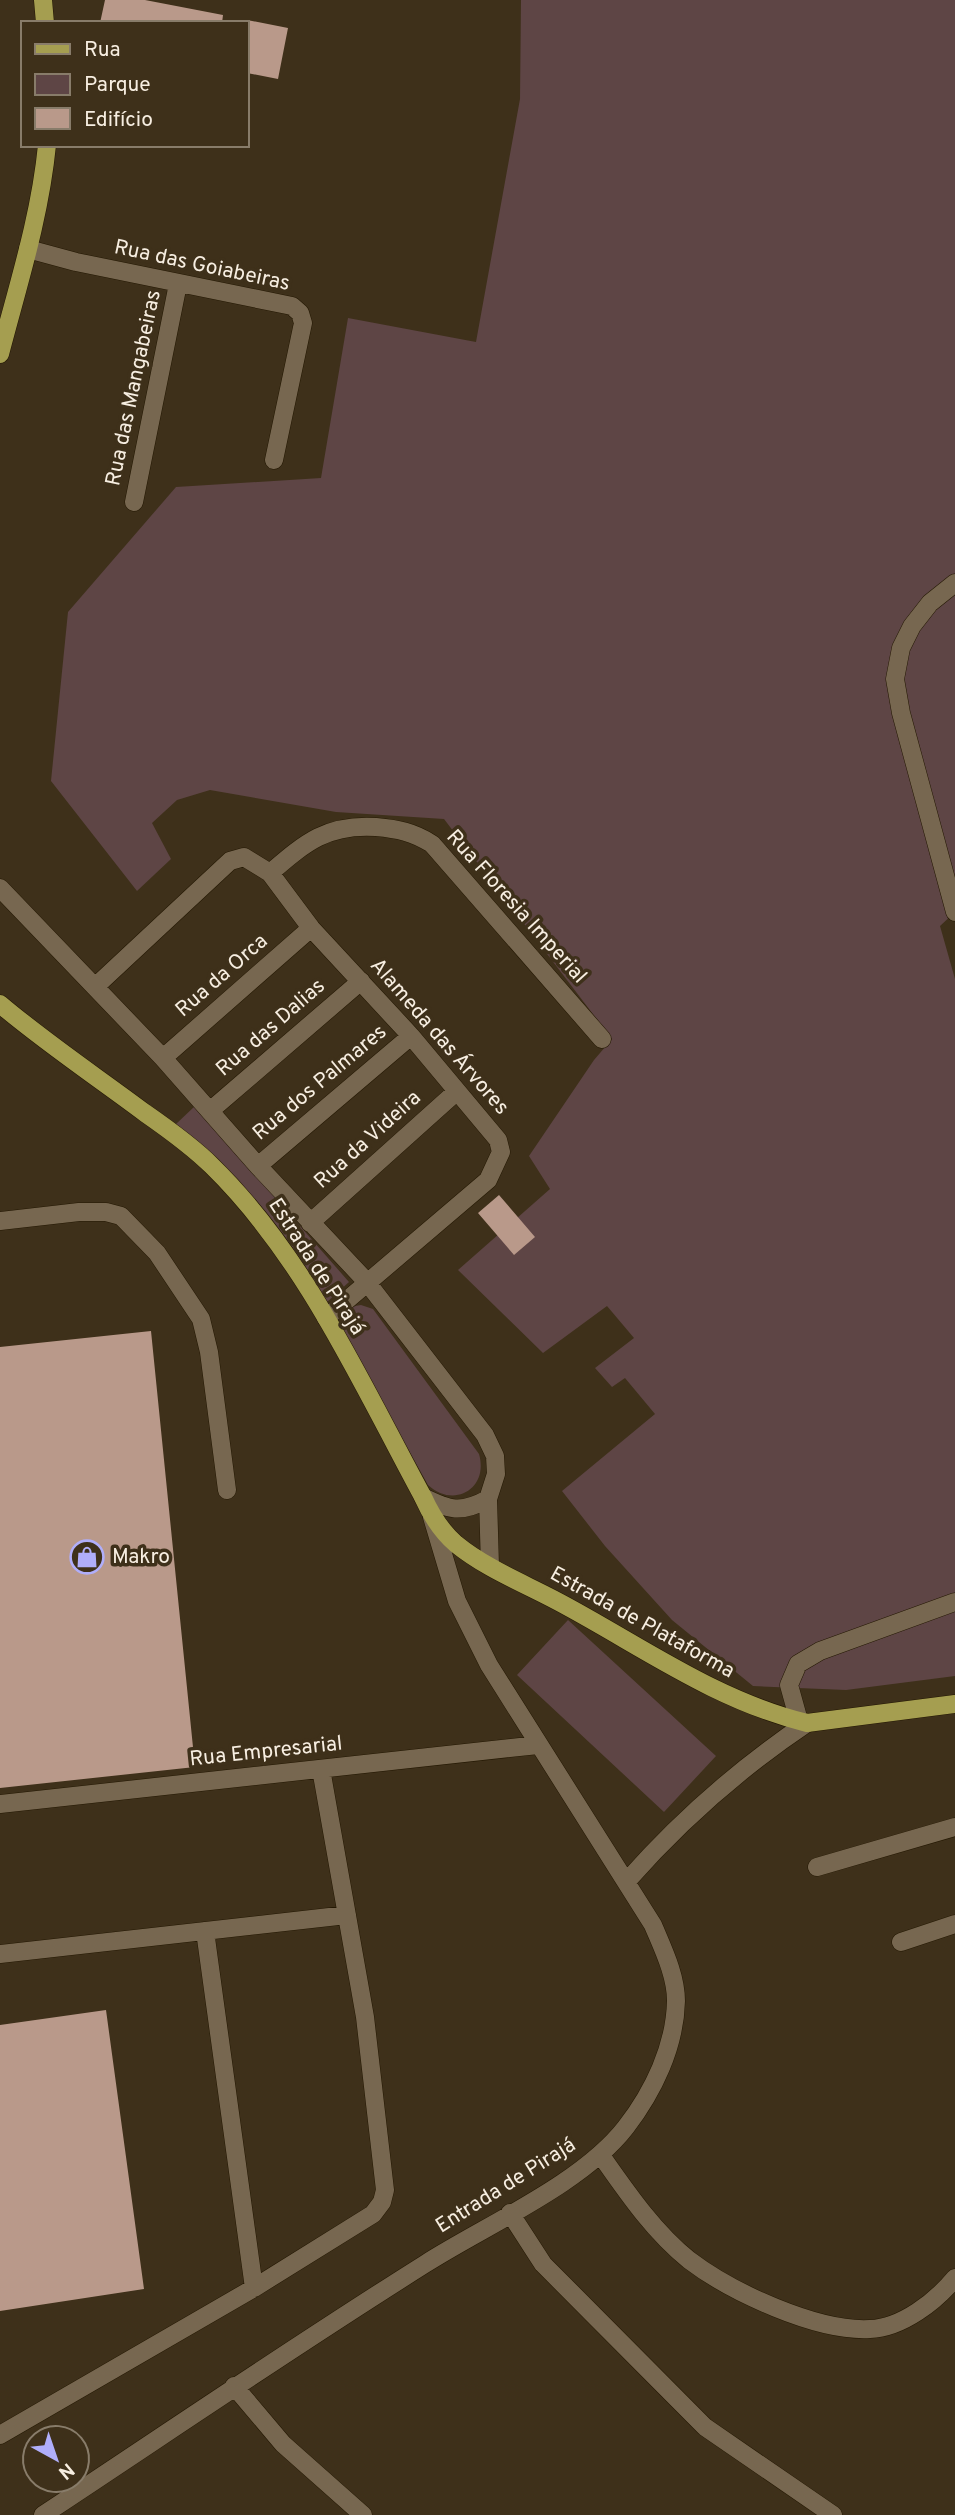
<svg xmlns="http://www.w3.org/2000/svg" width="955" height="2515" font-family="Overpass,sans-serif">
<rect width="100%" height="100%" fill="#3e301a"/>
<path fill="#5e4545" d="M521,0h434v912l-15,14 15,53v697l-109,14 -93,-4 -81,-66 -67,-74 -43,-55 93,-77 -30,-36 -13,9 -17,-19 39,-30 -27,-32 -64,47 -85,-83 92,-81 -21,-33 65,-96 18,-21 -168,-220 -108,-7 -126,-22 -33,10 -25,23 19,36 -34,32 -86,-110 17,-169 108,-125 145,-9 27,-160 128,24 44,-243z
M195,1106l154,176 -22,20c-39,-70 -88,-128 -151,-178z
M361,1305l12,4 106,145c10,35 -25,55 -51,31l-88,-158c1,-13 8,-21 21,-22z
M568,1620l148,136 -52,56 -147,-137z"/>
<path fill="#b9998a" d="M105,0h40l78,15 -1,8h-122z
M247,20l41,8 -10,51 -31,-6z
M499,1195l36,42 -21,18 -36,-42z
M151,1331l44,436 -195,21v-441z
M106,2010l38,279 -144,22v-286z"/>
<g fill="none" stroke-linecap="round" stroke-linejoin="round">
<defs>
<path id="minor" d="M28,249l48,13 216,44 8,7 3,10 -29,137
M134,502l44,-218
M955,583l-25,20 -18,23 -11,22 -6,31 6,34 54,199
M270,873c36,-31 57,-49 106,-46 22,2 37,5 56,17l170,195
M0,888l163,170 95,108 108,115 119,154 10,21 1,18 -8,25 2,67
M96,986l134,-125 14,-4 26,16 41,55 100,108 87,104 3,12 -13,28 -162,138
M163,1058l148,-130
M211,1110l150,-129
M258,1166l153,-130
M0,1221l79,-9h27l15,4 36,37 44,66 8,33 18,138
M310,1223l146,-131
M423,1497c27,13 37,17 65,2
M799,1721l-10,-36 9,-21 22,-13 135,-49
M0,1804l538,-59
M817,1867l138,-40
M627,1881c53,-60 113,-113 180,-158
M205,1931l49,357
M901,1942l54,-18
M0,1954l347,-39
M600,2154c26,37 53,77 89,106 42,32 128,72 181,69 32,-1 66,-28 85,-51
M510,2213l33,51 162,163 128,88
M234,2386l49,58 80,71
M0,2435l254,-147 119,-74 9,-12 3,-12 -20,-173 -44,-248
M43,2515c127,-84 253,-170 382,-251 61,-39 157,-80 201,-137 27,-35 49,-80 50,-126 0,-26 -13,-52 -23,-76l-164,-260 -32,-64 -25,-84"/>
<path id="major" d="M43,0l2,23
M0,354c18,-69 40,-137 47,-209
M0,1004c46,39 97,73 145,109 23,16 47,33 67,53 94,92 149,217 211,331 8,18 18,34 33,47 33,27 75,42 112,63 79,43 150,94 239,116l148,-19"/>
</defs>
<use href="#minor" stroke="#241803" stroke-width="19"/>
<use href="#major" stroke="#241803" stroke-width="19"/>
<use href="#minor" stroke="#776750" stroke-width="18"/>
<use href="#major" stroke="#a59e50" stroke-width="18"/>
</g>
<defs>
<symbol id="shop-ring" viewBox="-11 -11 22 22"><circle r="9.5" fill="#3e301a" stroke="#b0aefa" stroke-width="1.5"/><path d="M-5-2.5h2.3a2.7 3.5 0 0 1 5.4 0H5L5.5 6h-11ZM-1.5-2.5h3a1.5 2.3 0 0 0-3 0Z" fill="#b0aefa"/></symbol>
</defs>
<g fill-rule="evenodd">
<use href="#shop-ring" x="68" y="1538" width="38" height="38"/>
</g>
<g text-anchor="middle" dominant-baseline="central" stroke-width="7" stroke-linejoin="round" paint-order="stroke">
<g font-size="21" fill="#f7eee1" stroke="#3e301a">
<text transform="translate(202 266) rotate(12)">Rua das Goiabeiras</text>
<text transform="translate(134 388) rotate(-78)">Rua das Mangabeiras</text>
<text transform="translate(516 907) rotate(48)">Rua Floresia Imperial</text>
<text transform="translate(222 976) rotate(-41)">Rua da Orca</text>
<text transform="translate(271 1028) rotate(-41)">Rua das Dalias</text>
<text transform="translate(439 1037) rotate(49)">Alameda das Árvores</text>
<text transform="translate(320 1083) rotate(-40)">Rua dos Palmares</text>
<text transform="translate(368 1140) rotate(-42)">Rua da Videira</text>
<text transform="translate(316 1267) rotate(57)">Estrada de Pirajá</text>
<text transform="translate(642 1623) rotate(29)">Estrada de Plataforma</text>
<text transform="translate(266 1752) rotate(-6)">Rua Empresarial</text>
<text transform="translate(506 2186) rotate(-32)">Entrada de Pirajá</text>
</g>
<g font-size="21" fill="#f7eee1" stroke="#3e301a" text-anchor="start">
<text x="112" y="1557">Makro</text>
</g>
</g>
<rect x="21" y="21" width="228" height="126" fill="#3e301a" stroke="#887c6a" stroke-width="2"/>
<rect x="35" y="44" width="35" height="10" fill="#a59e50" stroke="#887c6a" stroke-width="2"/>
<text x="84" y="56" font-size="21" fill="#f7eee1">Rua</text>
<rect x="35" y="74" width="35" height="21" fill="#5e4545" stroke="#887c6a" stroke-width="2"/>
<text x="84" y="91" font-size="21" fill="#f7eee1">Parque</text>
<rect x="35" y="108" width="35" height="21" fill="#b9998a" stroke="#887c6a" stroke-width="2"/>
<text x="84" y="126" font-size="21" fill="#f7eee1">Edifício</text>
<g transform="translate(56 2459) rotate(140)"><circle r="33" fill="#3e301a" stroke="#887c6a" stroke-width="2"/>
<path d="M0-5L12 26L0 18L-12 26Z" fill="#b0aefa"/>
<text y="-10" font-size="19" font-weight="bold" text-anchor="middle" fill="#f7eee1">N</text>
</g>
</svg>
